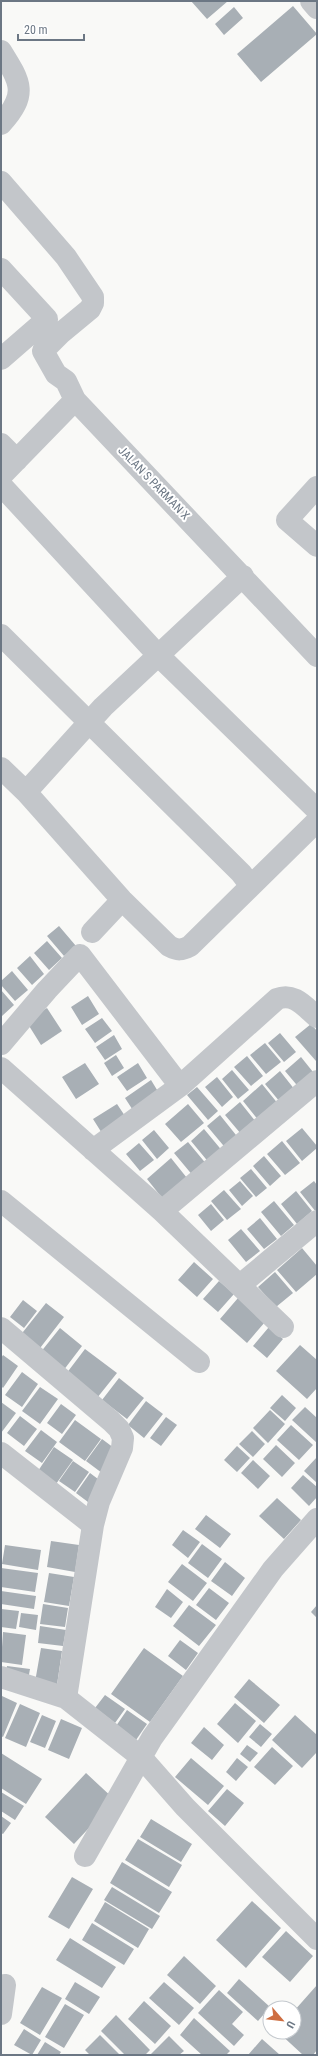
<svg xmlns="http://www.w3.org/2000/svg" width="318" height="2056" font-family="'Roboto Condensed',sans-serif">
<rect width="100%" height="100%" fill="#f9f9f7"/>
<path fill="#a8afb5" d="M191,1h37l-21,18z
M293,6l24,28 -56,48 -24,-28z
M234,7l9,11 -19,17 -9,-11z
M59,926l17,20 -12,10 -17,-20z
M47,941l15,17 -13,12 -15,-17z
M30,956l14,18 -12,11 -15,-17z
M12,971l16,19 -13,11 -14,-16v-4z
M1,990l13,15 -12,11 -1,-1z
M88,996l11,18 -17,11 -11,-18z
M47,1008l15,23 -21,14 -15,-24z
M102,1018l10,13 -17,12 -10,-14z
M311,1024l6,7 -1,30 -21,-24z
M280,1033l16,19 -12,10 -16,-19z
M114,1035l8,14 -17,11 -9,-13z
M265,1043l16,19 -15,12 -16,-19z
M116,1055l8,13 -12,8 -8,-13z
M247,1056l16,20 -12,10 -17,-19z
M301,1057l16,20 -16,13 -16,-19z
M85,1063l14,21 -23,15 -14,-22z
M138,1063l9,15 -20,13 -10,-14z
M232,1070l17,20 -11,9 -16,-20z
M280,1071l15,19 -15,12 -15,-18z
M217,1077l16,20 -11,10 -17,-20z
M151,1080l11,18 -26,17 -11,-17z
M262,1084l17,21 -20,16 -16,-20z
M197,1087l21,24 -10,9 -21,-25z
M240,1102l16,20 -15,12 -16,-19z
M117,1104l12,18 -24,16 -12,-19z
M188,1104l16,19 -23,19 -16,-18z
M220,1115l20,25 -12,11 -21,-25z
M302,1128l15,18v2l-15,13 -16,-20z
M204,1129l20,24 -14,11 -19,-23z
M154,1130l15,18 -12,11 -15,-19z
M282,1141l18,22 -15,12 -18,-21z
M188,1142l20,24 -14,11 -20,-24z
M139,1143l15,17 -14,11 -14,-17z
M264,1156l17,20 -11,10 -17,-20z
M171,1158l16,20 -24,21 -16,-20z
M251,1169l16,19 -11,9 -16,-19z
M240,1181l13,15 -11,10 -13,-16z
M314,1181l3,4 -1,27 -16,-20z
M224,1190l17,19 -14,11 -16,-19z
M296,1191l16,20 -15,13 -16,-20z
M274,1201l20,24 -13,11 -20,-24z
M211,1204l13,16 -13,11 -13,-16z
M260,1218l17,21 -13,10 -17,-20z
M241,1229l19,22 -14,11 -18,-22z
M302,1248l15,18v8l-21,18 -19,-22z
M194,1262l19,17 -16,18 -19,-17z
M275,1272l18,21 -17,14 -18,-20z
M219,1281l15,13 -16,18 -15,-13z
M238,1298l27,24 -18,21 -27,-24z
M23,1300l14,11 -13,17 -14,-11z
M46,1303l18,14 -27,35 -18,-15z
M269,1327l14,12 -16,19 -14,-12z
M60,1328l22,18 -19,25 -23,-18z
M300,1345l17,15v28l-10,11 -31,-28z
M85,1349l32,24 -20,25 -31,-24z
M3,1355l15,11 -15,22 -2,-2v-28z
M22,1372l16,12 -16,23 -17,-12z
M119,1378l25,20 -17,21 -25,-19z
M40,1387l18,12 -18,25 -18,-13z
M282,1395l14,13 -11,13 -15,-13z
M146,1401l17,13 -19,24 -16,-13z
M1,1402l15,11 -15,20z
M61,1404l15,11 -14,19 -15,-11z
M305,1407l12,11v25l-25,-23z
M270,1410l15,14 -17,19 -15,-15z
M20,1416l17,13 -13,17 -17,-13z
M166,1417l11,8 -16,21 -11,-8z
M75,1420l26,19 -16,22 -26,-19z
M291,1425l22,20 -14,15 -22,-20z
M41,1430l16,12 -15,21 -17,-12z
M252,1431l13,13 -12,13 -14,-13z
M102,1439l16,12 -16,22 -16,-12z
M276,1445l19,18 -13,14 -19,-18z
M237,1446l13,12 -13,14 -13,-12z
M54,1447l19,13 -17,24 -18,-13z
M317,1457v26l-13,-12z
M253,1460l17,16 -12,13 -17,-16z
M73,1461l16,11 -14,20 -16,-11z
M90,1473l12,9 -14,20 -12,-9z
M303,1475l14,12v10l-8,9 -18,-18z
M277,1498l24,22 -17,19 -25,-23z
M206,1515l25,19 -11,14 -25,-19z
M183,1530l17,12 -12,16 -16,-13z
M51,1541l28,4 -4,27 -28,-5z
M202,1544l20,15 -14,19 -20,-15z
M5,1545l36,5 -3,20 -36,-6z
M225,1562l20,16 -13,18 -21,-15z
M182,1564l25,19 -14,18 -25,-19z
M1,1568l37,5 -3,19 -34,-5z
M49,1573l25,4 -5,29 -25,-4z
M209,1588l20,15 -13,17 -20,-15z
M167,1589l16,13 -12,16 -16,-11z
M1,1591l35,5 -2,13 -33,-5z
M43,1604l25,4 -3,19 -25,-3z
M189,1605l27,20 -17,21 -26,-20z
M317,1605v13l-6,-6z
M1,1609l18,2 -3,18 -15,-2z
M21,1613l17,2 -2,15 -17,-3z
M40,1626l26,4 -3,16 -25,-3z
M3,1632l23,3 -4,30 -21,-3z
M180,1640l18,13 -12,17 -18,-14z
M41,1648l21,3 -5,34 -22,-3z
M144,1648l39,28 -33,46 -39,-28z
M7,1666l23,3 -2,11 -23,-3z
M249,1679l31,26 -16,18 -30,-26z
M105,1695l20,14 -10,14 -20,-15z
M2,1696l15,7 -14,34 -2,-1z
M235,1703l21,18 -18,22 -21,-19z
M20,1704l20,9 -14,34 -21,-9z
M127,1710l20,14 -11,16 -20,-14z
M42,1715l14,6 -11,27 -15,-6z
M295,1715l22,20v17l-15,16 -30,-28z
M61,1719l21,9 -13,31 -21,-9z
M260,1724l12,10 -11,13 -12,-10z
M204,1727l20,18 -12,15 -21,-17z
M247,1745l11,8 -8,9 -10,-8z
M272,1747l21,19 -18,19 -21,-18z
M1,1753l41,26 -16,25 -25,-16z
M191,1758l33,28 -16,19 -33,-28z
M237,1758l11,9 -12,14 -10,-9z
M86,1773l29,27 -41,44 -29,-27z
M227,1789l17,14 -19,23 -17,-15z
M1,1792l23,14 -9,14 -14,-9z
M1,1816l10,7 -8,11 -2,-1z
M151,1819l41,25 -11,18 -41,-25z
M138,1839l44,26 -13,22 -44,-27z
M122,1862l50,30 -13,21 -49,-30z
M72,1877l21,12 -24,40 -21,-12z
M112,1887l48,29 -8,13 -48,-29z
M252,1901l29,27 -35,40 -30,-28z
M105,1902l44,27 -11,19 -44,-27z
M92,1923l42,26 -10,16 -42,-25z
M286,1931l27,25 -23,26 -28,-25z
M70,1938l46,29 -14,21 -46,-28z
M184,1956l32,30 -16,18 -33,-29z
M239,1979l31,28 -12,14 -31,-28z
M75,1982l25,15 -11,17 -24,-15z
M164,1982l30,26 -15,17 -30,-27z
M317,1985v65l-4,5h-10l-25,-23h16v-21z
M42,1987l20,11 -22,37 -20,-12z
M219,1990l24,22 -11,12 12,11 -10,11 -36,-33z
M144,2001l27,25 -16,18 -27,-25z
M65,2004l19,11 -20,33 -19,-11z
M116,2015l34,35 -5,5h-20l-24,-24z
M194,2018l36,33 -4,4h-24l-22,-20z
M24,2029l17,11 -9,15 -18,-10z
M100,2035l20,20h-30l-5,-5z
M169,2036l15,15 -5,4h-29z
M262,2039l18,16h-32z
M45,2042l16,10 -2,3h-22z"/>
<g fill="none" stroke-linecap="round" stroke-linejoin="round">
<path stroke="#c3c6ca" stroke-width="22" d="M311,1l6,7
M1,51c20,32 27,43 0,73
M1,182l65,75 27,40v6l-3,6 -29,24 -18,18 13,23 10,7 9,19 242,256
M1,269l46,50 -46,40
M1,444l16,16
M1,476l74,-76
M1,485l157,170 159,155
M317,487l-30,33 30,26
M1,635l240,238 10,13
M1,768l25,24 96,108 47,46c9,5 13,4 21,0l127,-125
M26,792l77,-85 140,-131
M92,932l30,-32
M1,1044l46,-54 33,-35 100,131
M1,1068l161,143 121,116
M93,1150l87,-64 97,-87c17,-7 28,8 40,18
M1,1201l198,161
M162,1211l155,-130
M240,1285l77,-64
M1,1328l110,93 8,8 4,9 -1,10 -23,54 -6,23 -27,173
M1,1453l92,72
M1,1677l65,21 75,59 44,50 132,132
M85,1856l67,-118 121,-169 44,-50
M1,2014l4,-29"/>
</g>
<g text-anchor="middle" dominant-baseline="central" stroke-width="4" stroke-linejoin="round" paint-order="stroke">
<g font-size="12" fill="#6c7784" stroke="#fff">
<text transform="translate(154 483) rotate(46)">JALAN S PARMAN X</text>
</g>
</g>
<rect width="318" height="2056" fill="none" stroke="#6c7784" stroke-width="4"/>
<g transform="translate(282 2020) rotate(118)"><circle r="19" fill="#ffffff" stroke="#c4c9ce"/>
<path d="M0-3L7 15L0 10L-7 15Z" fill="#ce6e41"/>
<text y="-6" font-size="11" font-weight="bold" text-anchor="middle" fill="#6c7784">U</text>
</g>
<path d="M18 34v6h66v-6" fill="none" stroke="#6c7784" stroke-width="2"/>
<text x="24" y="34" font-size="12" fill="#6c7784" stroke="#ffffff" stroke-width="3" paint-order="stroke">20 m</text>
</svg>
